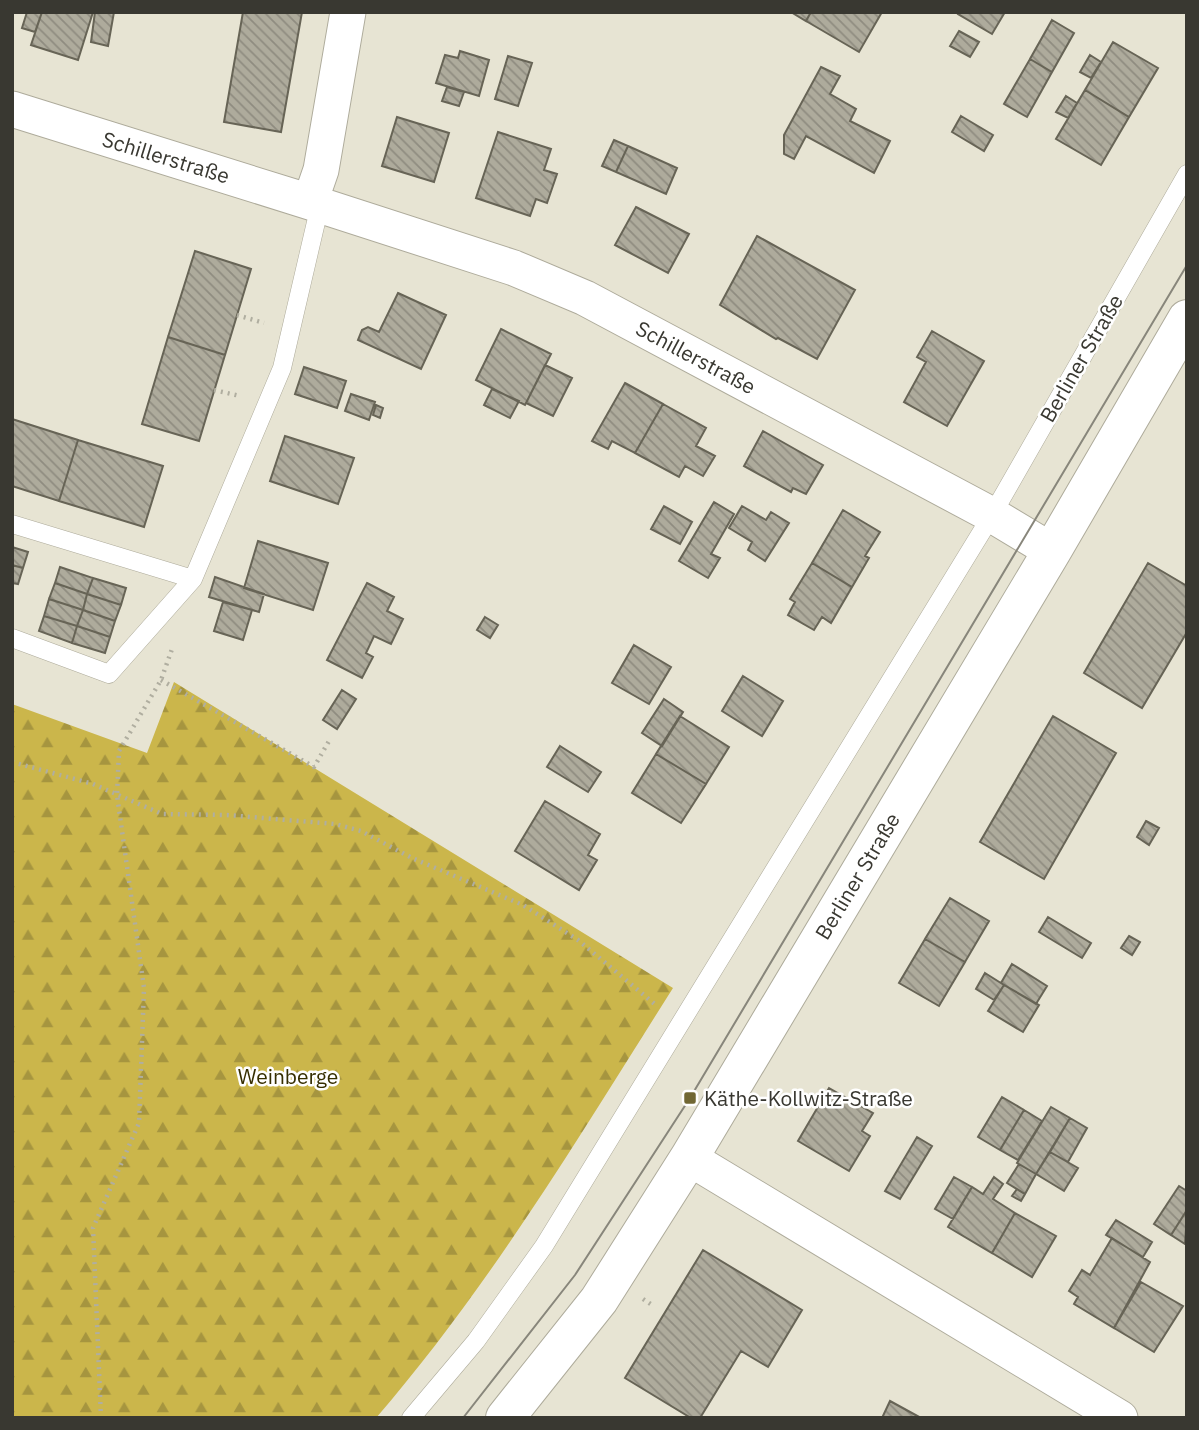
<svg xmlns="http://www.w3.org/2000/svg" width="1199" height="1430" font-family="'IBM Plex Sans',sans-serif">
<defs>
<pattern id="forest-firs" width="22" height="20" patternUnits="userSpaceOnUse" patternTransform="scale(1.75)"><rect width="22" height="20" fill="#cbb64b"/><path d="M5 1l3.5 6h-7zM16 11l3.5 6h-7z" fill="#a6953f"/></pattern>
<pattern id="building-back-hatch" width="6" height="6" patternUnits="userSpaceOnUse" patternTransform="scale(1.75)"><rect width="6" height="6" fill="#aeab9c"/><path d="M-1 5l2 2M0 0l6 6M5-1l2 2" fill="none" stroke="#8f8c80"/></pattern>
</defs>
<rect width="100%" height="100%" fill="#e7e4d3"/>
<path fill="url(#forest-firs)" d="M174,682l499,306c-93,147 -183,298 -297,430h-364v-714l135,49z"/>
<path fill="url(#building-back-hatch)" stroke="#676456" stroke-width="2" d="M27,12h15l-7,20 -13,-4z
M42,12h51l-15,48 -47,-15z
M95,12h19l-6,34 -17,-4z
M243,12h59l-21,120 -57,-10z
M791,12h20l-5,9z
M811,12h71l-23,40 -53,-31z
M959,12h46l-13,22 -34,-20z
M1052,20l22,13 -22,39 -22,-13z
M959,31l20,11 -9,15 -20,-11z
M1113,42l45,26 -29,49 -44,-27z
M460,51l29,9 -10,36 -43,-13 9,-28 13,3z
M1090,55l11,7 -10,16 -11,-6z
M508,56l24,7 -14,43 -23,-7z
M1030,59l22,13 -25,45 -23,-13z
M821,67l19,9 -10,18 26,15 -6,12 40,20 -16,32 -68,-37 -12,23 -10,-5v-19z
M447,87l17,5 -5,14 -17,-5z
M1085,90l44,27 -28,48 -45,-26z
M1066,96l11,7 -9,15 -12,-6z
M961,116l32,19 -9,16 -32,-19z
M397,117l52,16 -15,49 -52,-16z
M498,132l53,17 -7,21 13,4 -10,29 -11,-4 -6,17 -54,-18z
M614,140l14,6 -12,26 -14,-6z
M628,146l49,22 -11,26 -50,-22z
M636,207l53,27 -21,39 -53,-28z
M757,236l98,54 -38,69 -39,-21 -2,1 -56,-34z
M195,251l56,18 -26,86 -57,-18z
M398,293l48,22 -25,54 -63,-29 4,-10 6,-3 11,5z
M501,329l50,25 -26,51 -49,-25z
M932,331l52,30 -37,65 -43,-24 22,-40 -9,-5z
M168,337l57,18 -26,86 -57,-17z
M545,365l27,13 -19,38 -27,-13z
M304,367l42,14 -9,27 -42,-14z
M625,383l38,21 -28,49 -23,-12 -4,8 -16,-8z
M492,389l27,12 -9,17 -26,-13z
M351,394l24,8 -6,18 -24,-9z
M663,404l43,24 -10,18 19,10 -12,20 -18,-10 -6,11 -44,-24z
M376,405l7,3 -3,10 -7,-3z
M12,419l66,21 -19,61 -47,-15z
M763,431l60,34 -17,29 -13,-6 -2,4 -47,-26z
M285,436l69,22 -16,46 -68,-23z
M78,440l85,26 -19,61 -85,-26z
M714,502l20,12 -23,40 9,4 -12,20 -29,-17z
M664,506l28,16 -12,22 -29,-15z
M742,506l24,14 5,-8 18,11 -24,38 -17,-11 4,-8 -23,-14z
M843,510l37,22 -15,24 4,2 -17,29 -40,-24z
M258,541l70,22 -15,47 -69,-22z
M12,547l16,5 -5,16 -11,-3z
M812,563l40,24 -21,36 -9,-6 -8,13 -26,-15 7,-13 -5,-3z
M1148,563l39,23v46l-45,76 -58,-35z
M12,565l11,3 -5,16 -6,-1z
M60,567l33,11 -6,16 -32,-11z
M215,577l49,17 -5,18 -50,-15z
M93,578l33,10 -5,17 -34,-11z
M55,583l32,11 -4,16 -34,-11z
M367,583l27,14 -7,14 16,8 -12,25 -17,-8 -8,17 7,4 -11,21 -35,-18z
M87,594l34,11 -6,16 -32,-11z
M49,599l34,11 -6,16 -33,-10z
M223,602l29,8 -9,30 -29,-9z
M83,610l32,11 -5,16 -33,-11z
M44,616l33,10 -5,17 -33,-12z
M485,617l13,8 -8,13 -13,-8z
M77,626l33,11 -5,16 -33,-10z
M634,645l37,22 -22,37 -37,-21z
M743,676l40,25 -21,35 -40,-25z
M342,690l14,9 -19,30 -14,-9z
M664,699l19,13 -21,34 -20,-13z
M680,716l49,31 -23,37 -50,-30z
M1053,716l63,37 -72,126 -64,-37z
M560,746l41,26 -13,20 -41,-25z
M656,754l50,30 -25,39 -49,-30z
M545,801l55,33 -12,21 9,5 -18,30 -64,-39z
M1146,821l13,7 -10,17 -12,-8z
M950,898l39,23 -24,41 -40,-23z
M1048,917l43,26 -9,15 -43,-26z
M1129,936l11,6 -8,13 -11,-7z
M925,939l40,23 -26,44 -40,-23z
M1012,964l35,22 -11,18 -35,-21z
M985,973l19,12 -10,15 -18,-11z
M1004,985l35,20 -16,27 -35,-21z
M829,1088l44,25 -11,18 8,5 -21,35 -51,-30z
M1002,1097l22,13 -24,40 -22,-13z
M1051,1107l19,11 -34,56 -19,-11z
M1024,1110l18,11 -24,39 -18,-10z
M1070,1118l17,10 -19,34 -18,-10z
M917,1137l15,9 -32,53 -15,-8z
M1050,1152l28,16 -14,23 -28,-17z
M1019,1164l17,10 -11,20 -18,-11z
M954,1177l18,10 -19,32 -18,-10z
M994,1177l9,7 -10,15 22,14 -23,40 -44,-26 24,-40 11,7z
M1179,1186l8,5v19l-16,25 -17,-11z
M1017,1189l8,5 -4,7 -9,-5z
M1015,1213l41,23 -24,41 -40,-24z
M1185,1213l2,1 -2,30 -14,-9z
M1116,1220l36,22 -9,15 -37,-22z
M1112,1238l38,24 -36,66 -40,-24 4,-7 -9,-6 13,-21 8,5z
M703,1250l99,60 -34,57 -27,-16 -41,67h-9l-66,-40z
M1141,1282l42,24 -29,46 -40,-24z
M890,1401l31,17h-39z"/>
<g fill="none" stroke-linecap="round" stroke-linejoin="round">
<defs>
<path id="lane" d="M12,524l181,55
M12,638l97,36 84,-95 89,-211 38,-163
M411,1418l65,-77 68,-95 448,-731 195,-341"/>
<path id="street" d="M12,109l298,93 204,66 71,30 407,217 60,36
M310,202l11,-32 27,-158
M689,1158l431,260"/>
<path id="secondary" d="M505,1418l94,-118 90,-142 363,-607 135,-232"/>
</defs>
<use href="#lane" stroke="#aeab9b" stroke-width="19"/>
<use href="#street" stroke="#aeab9b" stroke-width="37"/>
<use href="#secondary" stroke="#aeab9b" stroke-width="40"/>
<path stroke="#b0aea0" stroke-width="4.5" stroke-dasharray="2 5" stroke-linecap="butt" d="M237,315l27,8
M214,390l26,6
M161,680l153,87 15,-26
M12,762l81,22 69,30 65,1 108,9 26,7 51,27 111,47 55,35 79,66
M643,1299l9,6
M101,1418l-8,-190 46,-105 5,-135 -27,-193 2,-44 42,-71 11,-31"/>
<use href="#lane" stroke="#fff" stroke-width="18"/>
<use href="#street" stroke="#fff" stroke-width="35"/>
<use href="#secondary" stroke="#fff" stroke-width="38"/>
<path stroke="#88867b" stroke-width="2" d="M463,1418l112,-143 115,-177 497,-833"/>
</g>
<rect fill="#716733" stroke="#fff" stroke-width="2.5" x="683" y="1091" width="14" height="14" rx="3.5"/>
<g text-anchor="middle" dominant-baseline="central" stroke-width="5" stroke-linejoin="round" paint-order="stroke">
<g font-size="21" fill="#393831" stroke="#fff">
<text transform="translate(166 157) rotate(17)">Schillerstraße</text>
<text transform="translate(696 357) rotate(28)">Schillerstraße</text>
<text transform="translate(1081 358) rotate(-60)">Berliner Straße</text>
<text transform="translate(857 876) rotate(-59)">Berliner Straße</text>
</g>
<g font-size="21" fill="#362e00" stroke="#fff">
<text x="288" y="1076">Weinberge</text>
</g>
<g font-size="21" fill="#393831" stroke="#fff" text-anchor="start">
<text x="704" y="1098">Käthe-Kollwitz-Straße</text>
</g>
</g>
<rect width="1199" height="1430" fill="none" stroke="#393831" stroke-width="28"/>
</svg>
